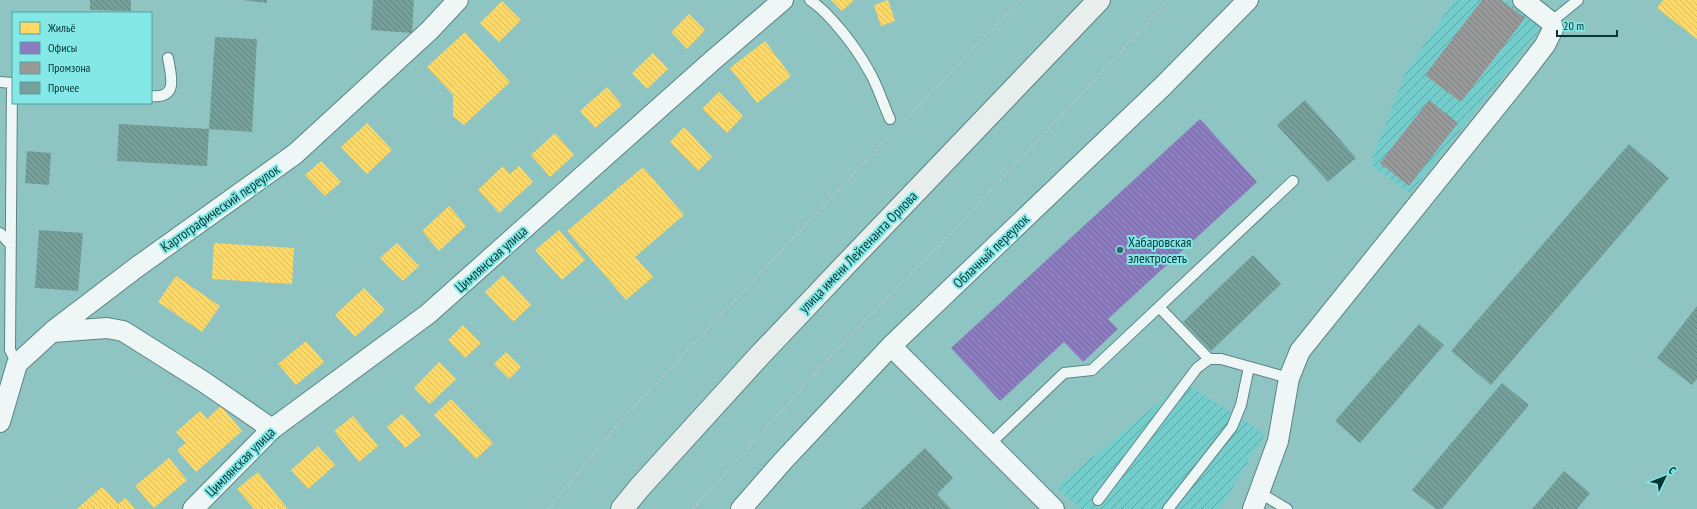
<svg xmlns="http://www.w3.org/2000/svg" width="1697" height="509" font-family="'PT Sans Narrow',sans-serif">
<defs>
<pattern id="industrial-furrows" width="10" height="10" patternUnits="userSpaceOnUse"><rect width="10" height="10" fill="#75cdcb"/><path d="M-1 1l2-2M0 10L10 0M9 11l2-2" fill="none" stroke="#5ea7a6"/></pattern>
<pattern id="homes-back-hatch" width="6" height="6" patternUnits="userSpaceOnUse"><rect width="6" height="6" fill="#ffd966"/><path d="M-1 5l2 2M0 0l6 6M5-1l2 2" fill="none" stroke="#d9bb59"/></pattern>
<pattern id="offices-back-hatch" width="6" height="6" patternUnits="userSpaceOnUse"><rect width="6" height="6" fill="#8e7cc3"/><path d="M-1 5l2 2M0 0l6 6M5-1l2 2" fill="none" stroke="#72669f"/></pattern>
<pattern id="industry-back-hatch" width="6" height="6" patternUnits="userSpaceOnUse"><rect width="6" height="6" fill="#999"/><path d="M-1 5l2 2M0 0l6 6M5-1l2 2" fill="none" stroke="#7b7e7e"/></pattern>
<pattern id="building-back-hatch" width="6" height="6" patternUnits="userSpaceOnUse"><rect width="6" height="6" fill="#76a09a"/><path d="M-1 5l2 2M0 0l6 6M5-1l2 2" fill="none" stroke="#5f837e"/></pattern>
</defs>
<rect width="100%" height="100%" fill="#8ec5c3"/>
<path fill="url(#industrial-furrows)" d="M1454,0h52l37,26 -133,167 -40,-29 36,-92z
M1184,382l81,52 -45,75h-139l-25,-22z"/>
<path fill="url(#homes-back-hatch)" d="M831,0h23l-12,11z
M888,0l7,21 -14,5 -7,-21z
M1663,0h34v39l-40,-31z
M502,1l19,19 -22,22 -19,-19z
M689,14l16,16 -18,19 -16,-17z
M465,32l45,50 -46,43 -11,-9v-21l-26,-28z
M765,41l26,35 -34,27 -27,-35z
M653,53l15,16 -21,20 -15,-16z
M607,87l15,18 -27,23 -15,-17z
M719,92l24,24 -16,17 -25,-24z
M367,123l25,27 -25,24 -26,-27z
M684,127l28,30 -14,14 -28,-29z
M555,133l19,22 -24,22 -19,-22z
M321,161l20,21 -16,14 -20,-21z
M503,166l7,8 9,-8 14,16 -34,31 -21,-23z
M643,167l41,48 -49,42 18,20 -27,23 -59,-69z
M449,206l17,20 -27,25 -17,-20z
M559,230l26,30 -23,20 -27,-30z
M214,243l80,5 -2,36 -80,-5z
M397,243l22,23 -16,15 -23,-23z
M503,275l28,30 -18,17 -28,-30z
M176,276l44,30 -18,26 -44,-30z
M364,288l21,22 -30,27 -20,-22z
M463,325l18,18 -16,15 -17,-18z
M306,341l18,21 -28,23 -18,-21z
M506,352l15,15 -12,12 -15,-15z
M439,362l17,17 -26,25 -16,-16z
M451,399l42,44 -17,16 -42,-44z
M221,406l21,25 -46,41 -19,-22 9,-7 -10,-11 24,-21 7,8z
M402,414l19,21 -16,13 -18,-21z
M353,416l25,30 -19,16 -25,-31z
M318,446l17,19 -27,24 -17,-19z
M169,458l18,22 -33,28 -19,-22z
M258,472l30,37h-34l-17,-20z
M102,487l16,17 7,-6 10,11h-58z"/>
<path fill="url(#offices-back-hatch)" d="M1200,119l57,63 -149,137 10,10 -35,33 -19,-20 -64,59 -49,-53z"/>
<path fill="url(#industry-back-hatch)" d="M1482,0h19l24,18 -64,84 -36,-27z
M1429,100l29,23 -49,63 -29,-23z"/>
<path fill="url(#building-back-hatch)" d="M90,0h41v11l-41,-1z
M242,0h25v3z
M373,0h41l-2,33 -41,-3z
M215,37l42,2 -5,93 -43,-3z
M1305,100l51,58 -28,24 -51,-57z
M119,124l90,5 -2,37 -90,-5z
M1629,144l40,34 -178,207 -40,-34z
M27,151l24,2 -2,32 -24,-2z
M39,230l44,3 -5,58 -43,-3z
M1253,255l28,29 -70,67 -28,-29z
M1697,306v73l-5,6 -35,-27z
M1419,324l25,21 -84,98 -25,-22z
M1502,383l27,22 -87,104h-6l-24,-19z
M925,448l28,30 -16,16 14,15h-90z
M1564,471l26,22 -13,16h-45z"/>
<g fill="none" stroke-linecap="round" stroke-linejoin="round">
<defs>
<path id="service" d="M810,0c21,14 47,49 59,71 9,15 14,33 21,48
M1551,22l27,-22
M0,82l13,1
M12,83l-2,267 7,14
M151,96c28,3 20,-20 17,-38
M0,233l11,12
M1159,307l50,52
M989,445l75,-72 28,-3 201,-189
M1260,493l27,16
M1098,500l99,-132 12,-9h12l68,19
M1168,509l64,-82 9,-22 8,-38"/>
<path id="minor" d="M53,332l54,-4 16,3 81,51 68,47
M891,346l163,163
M0,422l17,-58 36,-33 84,-64 158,-113 135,-124 28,-30
M193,509l79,-80 156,-115 284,-253 71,-61
M741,509l42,-48 108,-115 271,-259 86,-87
M1253,509l25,-68 11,-63 11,-27 225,-280 20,-26 8,-16 -2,-7 -28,-22"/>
<path id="secondary" d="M622,509l18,-22 120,-132 93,-98 246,-257"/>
</defs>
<use href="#service" stroke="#5b8483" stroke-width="12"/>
<use href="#minor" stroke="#5b8483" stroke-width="22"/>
<use href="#secondary" stroke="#5b8483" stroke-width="24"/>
<path stroke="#b3c5c4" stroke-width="2.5" stroke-dasharray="2 3" stroke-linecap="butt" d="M905,120l115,-120
M548,509l74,-89 270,-287
M693,509l147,-163 112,-114 217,-232"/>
<use href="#service" stroke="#eef6f6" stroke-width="10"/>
<use href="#minor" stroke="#eef6f6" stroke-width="20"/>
<use href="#secondary" stroke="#e7eeeb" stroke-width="22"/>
</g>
<circle fill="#366767" stroke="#84e9e6" stroke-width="1.5" cx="1120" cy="250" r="4"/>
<g text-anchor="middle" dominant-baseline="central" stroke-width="4" stroke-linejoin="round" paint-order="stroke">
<g font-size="14" fill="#073535" stroke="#84e9e6">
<text transform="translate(220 208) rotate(-35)">Картографический переулок</text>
<text transform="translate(991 251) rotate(-44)">Облачный переулок</text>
<text transform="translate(858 252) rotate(-46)">улица имени Лейтенанта Орлова</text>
<text transform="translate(491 259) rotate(-42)">Цимлянская улица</text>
<text transform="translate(240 462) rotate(-45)">Цимлянская улица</text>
</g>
<g font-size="14" fill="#073535" stroke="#84e9e6" text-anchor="start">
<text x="1128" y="242">Хабаровская<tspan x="1128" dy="16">электросеть</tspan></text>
</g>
</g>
<rect x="12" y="12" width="140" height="92" fill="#84e9e6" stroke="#52a19f"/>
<rect x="20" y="22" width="20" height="12" fill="#ffd966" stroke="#52a19f"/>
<text x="48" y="32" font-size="12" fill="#073535">Жильё</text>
<rect x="20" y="42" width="20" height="12" fill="#8e7cc3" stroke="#52a19f"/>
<text x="48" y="52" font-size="12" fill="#073535">Офисы</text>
<rect x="20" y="62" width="20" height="12" fill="#999999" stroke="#52a19f"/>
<text x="48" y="72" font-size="12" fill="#073535">Промзона</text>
<rect x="20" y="82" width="20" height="12" fill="#76a09a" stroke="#52a19f"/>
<text x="48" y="92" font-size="12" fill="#073535">Прочее</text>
<g transform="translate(1665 477) rotate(47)" stroke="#84e9e6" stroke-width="3" paint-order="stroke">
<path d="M0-3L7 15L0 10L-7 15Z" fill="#073535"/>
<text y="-6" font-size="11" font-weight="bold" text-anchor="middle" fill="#073535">С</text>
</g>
<path d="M1557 30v6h60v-6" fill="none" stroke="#073535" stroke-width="2"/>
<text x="1563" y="30" font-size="12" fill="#073535" stroke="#84e9e6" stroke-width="3" paint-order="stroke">20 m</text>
</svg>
